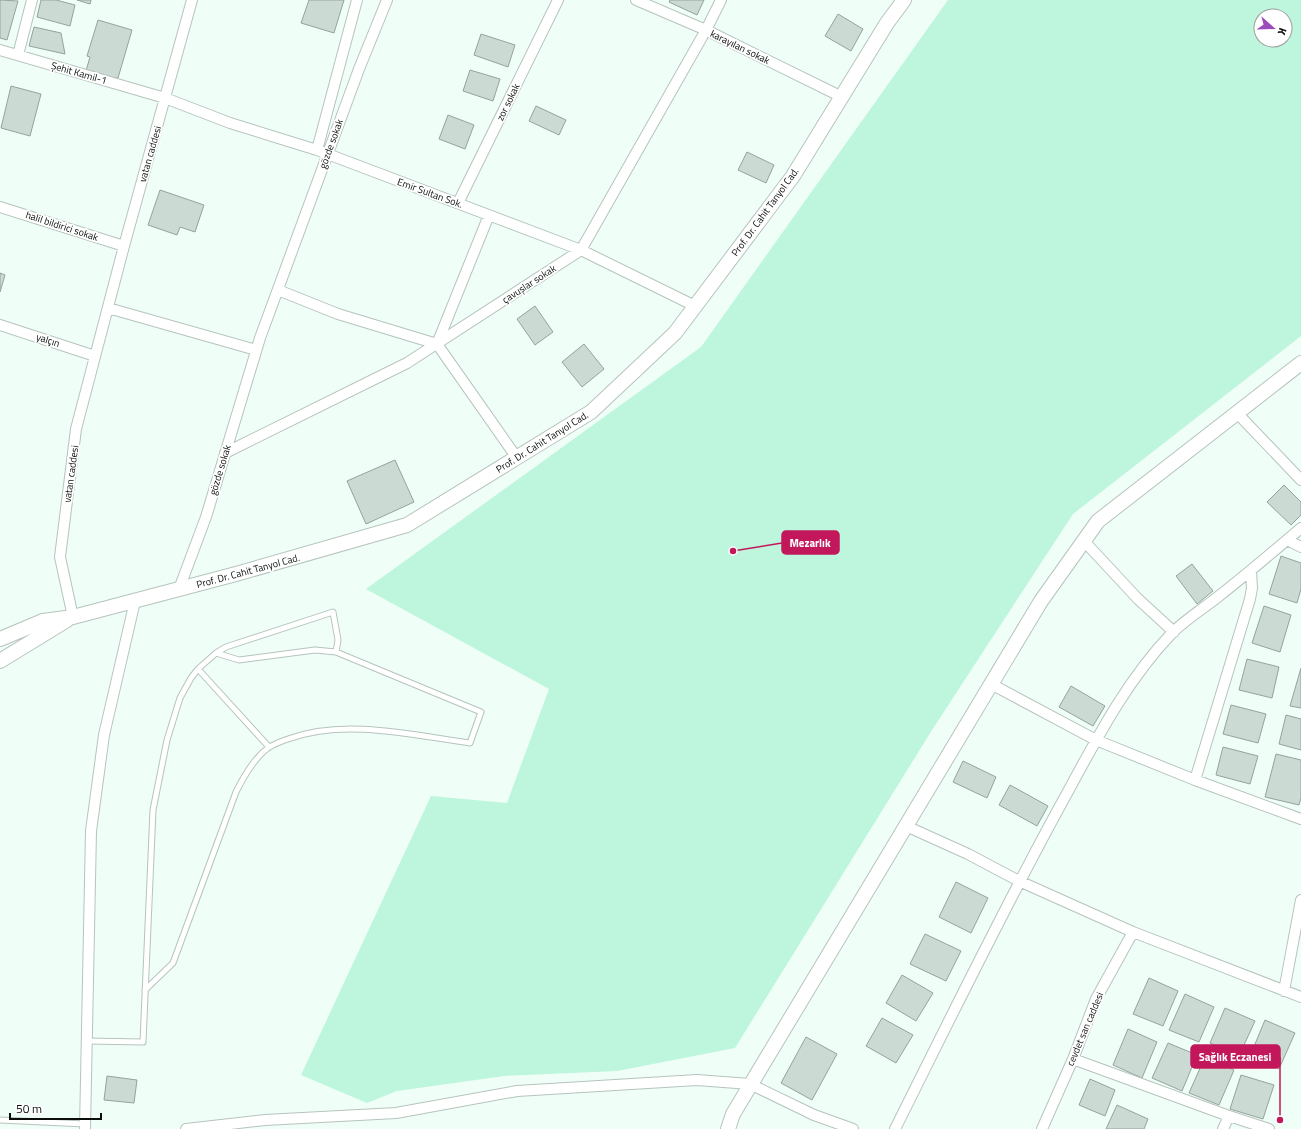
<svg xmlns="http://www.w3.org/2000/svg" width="1301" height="1129" font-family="'Titillium Web',sans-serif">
<rect width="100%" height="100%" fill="#effef7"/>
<path fill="#bdf6dc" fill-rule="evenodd" d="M948,0h353v336l-228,178 -141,216 -197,318 -118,23 -113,5 -107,15 -30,12 -66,-28 130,-279 76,7 42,-114 -183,-100 335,-242zM1261,16h24v24h-24z"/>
<path fill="#cbdad3" stroke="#95a39d" d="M0,0l18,1 -11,39 -7,-2z
M41,0h15l19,5 -5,21 -33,-9z
M77,0h14l-1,4z
M309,0h35l-10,33 -33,-10z
M670,0h34l-7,15 -28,-13z
M838,14l25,15 -12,22 -26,-15z
M98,20l34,10 -14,48h-7l-25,-7 4,-14 -3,-1z
M34,27l27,6 4,21 -36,-8z
M481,34l34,11 -7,22 -34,-12z
M470,70l30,9 -7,22 -30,-10z
M11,86l30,8 -11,42 -29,-8z
M536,106l30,14 -7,15 -30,-14z
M448,115l26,10 -9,24 -26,-10z
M747,152l27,13 -8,18 -28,-13z
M160,190l44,15 -9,27 -15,-5 -3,8 -29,-10z
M0,273l5,2 -5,17z
M535,306l18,26 -18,13 -18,-26z
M584,344l20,25 -22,18 -20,-25z
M395,460l19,42 -48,22 -19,-43z
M1284,485l17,17v13l-10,10 -24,-23z
M1281,556l20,7v26l-4,14 -28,-9z
M1192,564l21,27 -16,13 -21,-28z
M1264,606l27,9 -11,37 -28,-9z
M1247,659l32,8 -7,31 -33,-8z
M1301,668v40l-11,-2z
M1071,686l34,20 -12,20 -34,-19z
M1231,705l35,9 -8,29 -35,-9z
M1286,715l15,4v31l-22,-6z
M1223,747l35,9 -8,28 -34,-9z
M1276,754l25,6v38l-2,7 -34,-8z
M963,761l33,16 -9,21 -34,-16z
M1010,785l38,21 -11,20 -38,-21z
M956,882l32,16 -17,35 -32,-16z
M925,934l36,17 -15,30 -36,-17z
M902,975l31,18 -17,28 -30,-18z
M1149,978l29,13 -15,35 -30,-12z
M1185,994l29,13 -15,35 -30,-12z
M1225,1008l30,13 -16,35 -29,-13z
M882,1018l31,17 -17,28 -30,-17z
M1265,1020l30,13 -16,36 -29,-13z
M1128,1029l29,13 -15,36 -29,-13z
M806,1037l31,17 -25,46 -31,-17z
M1168,1043l29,12 -15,36 -30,-13z
M1205,1057l29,13 -15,35 -30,-12z
M1241,1075l33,10 -11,34 -33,-10z
M107,1076l30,4 -3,23 -30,-3z
M1090,1079l25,11 -10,26 -26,-11z
M1117,1105l31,14 -4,10h-38z"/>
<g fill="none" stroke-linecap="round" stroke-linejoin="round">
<defs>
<path id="lane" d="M198,669l71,78
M145,990l28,-27 63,-171c8,-16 18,-34 32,-44 6,-4 14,-7 20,-9 56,-21 124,-4 182,4l11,-31 -145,-60 -21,-2 -76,10 -23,-7
M87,1041l56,1 10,-232 14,-70 13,-42 11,-20 7,-9 18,-16 10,-6 107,-35 5,28 -2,12
M0,1120l85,4"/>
<path id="street" d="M636,0l70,30 136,67
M0,50l165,48 65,25 87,27 264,100 114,56
M18,55l14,-55
M317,150l40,-150
M458,203l100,-203
M0,207l124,39
M278,290l60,24 99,30 80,114
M108,308l148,42
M0,325l95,31
M437,344l52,-129
M1237,413l64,67
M225,453l182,-90 174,-113 125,-220 15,-30
M1287,540l14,7
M1084,541l54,58 36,33
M179,589l27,-72 54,-179 99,-269 28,-69
M73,617l-13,-60 16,-128 48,-183 68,-246
M991,684l105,56 99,40 106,39
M1195,780l55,-181 2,-11 -1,-17
M906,826l62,28 51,27 114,51 168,65
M1284,991l17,-91
M1073,1059l156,57 40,13
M85,1129l6,-298 13,-96 31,-134
M186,1129l79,-9 131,-7 121,-22 180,-11 53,4 64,31 39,14
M895,1129c54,-108 107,-217 165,-323 33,-60 64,-123 112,-173 13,-13 32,-25 47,-37 28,-22 55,-45 82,-68
M1042,1129l31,-70 23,-60 37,-67
M1223,1129l6,-13"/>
<path id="secondary" d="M0,639l43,-18 30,-4 163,-43 171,-49 184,-113 84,-79 118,-157 94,-153 17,-23
M0,661l67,-41
M728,1129l5,-15 308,-513 57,-80 203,-158"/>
</defs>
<use href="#lane" stroke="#b6c4bd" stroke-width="7"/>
<use href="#street" stroke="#b6c4bd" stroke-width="12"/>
<use href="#secondary" stroke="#b6c4bd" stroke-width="16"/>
<use href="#lane" stroke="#fff" stroke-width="5"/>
<use href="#street" stroke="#fff" stroke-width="10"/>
<use href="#secondary" stroke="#fff" stroke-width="14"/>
</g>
<g text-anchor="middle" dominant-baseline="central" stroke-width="3.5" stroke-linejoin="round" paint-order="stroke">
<g font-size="10" fill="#0a0f0c" stroke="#fff">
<text transform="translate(740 47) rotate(26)">karayılan sokak</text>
<text transform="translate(79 73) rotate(16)">Şehit Kamil-1</text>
<text transform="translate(508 102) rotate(-64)">zor sokak</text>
<text transform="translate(331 144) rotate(-70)">gözde sokak</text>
<text transform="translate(150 154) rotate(-74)">vatan caddesi</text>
<text transform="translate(430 193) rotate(20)">Emir Sultan Sok.</text>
<text transform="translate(765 212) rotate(-54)">Prof. Dr. Cahit Tanyol Cad.</text>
<text transform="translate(62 226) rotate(18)">halil bildirici sokak</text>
<text transform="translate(529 284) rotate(-33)">çavuşlar sokak</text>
<text transform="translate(48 340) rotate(18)">yalçın</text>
<text transform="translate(542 442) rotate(-32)">Prof. Dr. Cahit Tanyol Cad.</text>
<text transform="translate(220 470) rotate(-73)">gözde sokak</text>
<text transform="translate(71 474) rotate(-82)">vatan caddesi</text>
<text transform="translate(248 571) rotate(-15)">Prof. Dr. Cahit Tanyol Cad.</text>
<text transform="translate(1085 1029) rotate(-67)">cevdet san caddesi</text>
</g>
</g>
<path fill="none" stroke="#c2185b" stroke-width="1.5" d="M733 551L782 543M1280 1120L1280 1057"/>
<g fill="#c2185b" stroke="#fff" stroke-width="1.5">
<circle cx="733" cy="551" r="4"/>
<circle cx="1280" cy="1120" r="4"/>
</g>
<g fill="#c2185b" stroke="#c2185b" stroke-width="1.5">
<rect x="782" y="531" width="57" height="23" rx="4"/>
<rect x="1191" y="1045" width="89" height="23" rx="4"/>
</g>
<g font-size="11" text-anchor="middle" font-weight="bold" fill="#fff">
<text x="810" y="547">Mezarlık</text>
<text x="1235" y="1061">Sağlık Eczanesi</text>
</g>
<g transform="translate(1273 28) rotate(110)"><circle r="19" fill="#ffffff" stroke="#9d9f9e"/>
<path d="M0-3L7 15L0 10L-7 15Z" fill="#9b4bba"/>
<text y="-6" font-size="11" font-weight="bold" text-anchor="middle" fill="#0a0f0c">K</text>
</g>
<path d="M10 1113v6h91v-6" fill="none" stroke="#0a0f0c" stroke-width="2"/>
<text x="16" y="1113" font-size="12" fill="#0a0f0c" stroke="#ffffff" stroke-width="3" paint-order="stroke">50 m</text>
</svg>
